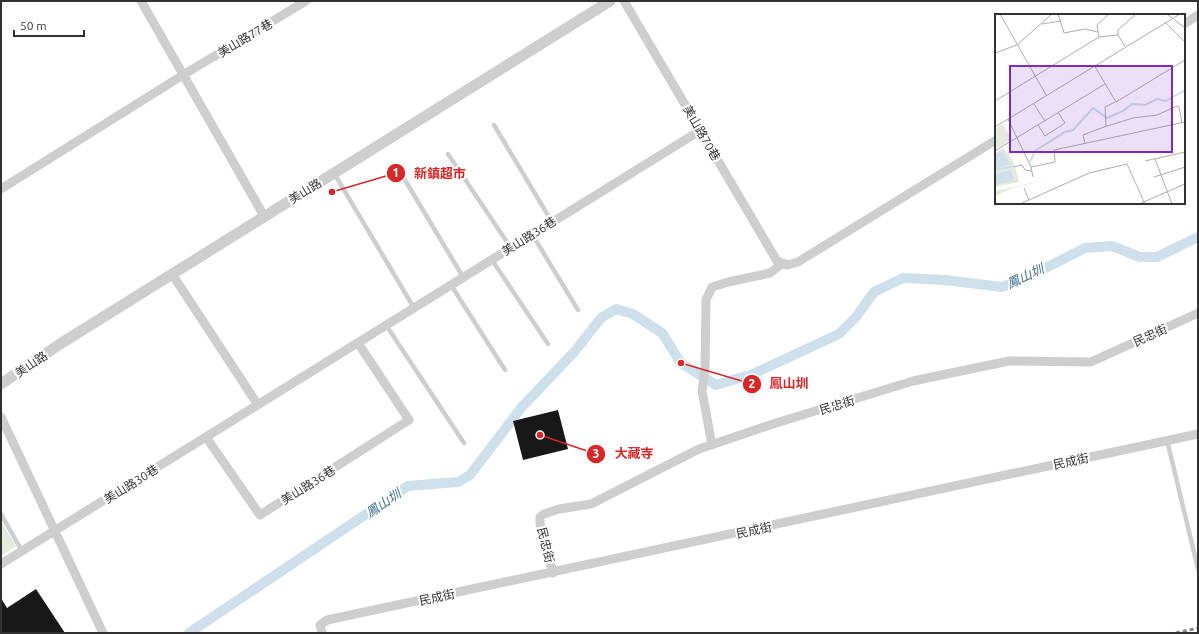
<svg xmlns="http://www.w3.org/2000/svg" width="1199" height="634" font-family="Ubuntu,'Noto Sans TC',sans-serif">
<rect width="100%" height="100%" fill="#fff"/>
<path fill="#e4eadd" d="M1,521l15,25 -15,10z"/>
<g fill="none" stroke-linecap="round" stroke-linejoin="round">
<path stroke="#cde0ec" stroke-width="10" d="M189,633l219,-147 50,-4 12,-7 51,-67 54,-57 26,-33 15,-9 17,5 29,19 19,30 35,22 37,-11 86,-40 17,-17 18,-25 29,-14 42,2 57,7 20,-7 63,-32 27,-2 28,11h17l41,-20"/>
</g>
<path fill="#181818" d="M558,410l10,39 -45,11 -10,-39z
M36,589l29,44h-62l-2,-3v-32l6,10z"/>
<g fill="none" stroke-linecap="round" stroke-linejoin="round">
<path stroke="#cecece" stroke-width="4.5" d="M494,125l58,97
M448,154l63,94
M334,173l80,135
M405,180l58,97
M532,234l46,76
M492,260l56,84
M451,285l54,85
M386,325l78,118
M1167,440l31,129
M1,514l21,37"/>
<path stroke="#cecece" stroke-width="9" d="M141,1l123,215
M624,1l153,260 10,4 11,-3 198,-122
M1184,24l14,-9
M1,189l182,-114 123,-74
M172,274l86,131
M1,417l102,216
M206,437l54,78 149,-95 -51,-77
M712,445l-10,-54 3,-23 1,-68 6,-13 16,-5 42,-9 13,-10
M1,564l700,-434
M553,573l-13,-49v-7l4,-3 15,-5 32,-5 108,-55 77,-26 137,-42 96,-20 82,1 107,-49
M322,633l-2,-8 7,-5 871,-186"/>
<path stroke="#cecece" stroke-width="11" d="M1,384l59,-40 550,-343"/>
<path stroke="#868686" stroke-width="3" stroke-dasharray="4 3" stroke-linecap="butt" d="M1176,633l22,-5"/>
</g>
<g text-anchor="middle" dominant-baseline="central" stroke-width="4" stroke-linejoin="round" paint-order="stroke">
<g font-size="12" fill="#313131" stroke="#fff">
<text transform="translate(245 38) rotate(-31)">美山路77巷</text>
<text transform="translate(702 133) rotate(60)">美山路70巷</text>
<text transform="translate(305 191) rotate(-32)">美山路</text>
<text transform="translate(529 236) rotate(-32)">美山路36巷</text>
<text transform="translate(1150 335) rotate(-24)">民忠街</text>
<text transform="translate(31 364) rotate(-34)">美山路</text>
<text transform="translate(837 405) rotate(-17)">民忠街</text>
<text transform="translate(1071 461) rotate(-12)">民成街</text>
<text transform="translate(131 484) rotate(-32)">美山路30巷</text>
<text transform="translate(308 485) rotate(-32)">美山路36巷</text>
<text transform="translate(754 530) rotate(-12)">民成街</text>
<text transform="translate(546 545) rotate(76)">民忠街</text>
<text transform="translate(437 597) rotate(-12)">民成街</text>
</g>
<g font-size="13" font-style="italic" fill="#407292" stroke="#fff">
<text transform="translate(1025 276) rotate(-25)">鳳山圳</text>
<text transform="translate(383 503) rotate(-34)">鳳山圳</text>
</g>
</g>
<g transform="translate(995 14)">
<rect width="190" height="190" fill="#fff"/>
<path d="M8,110l9,16 -17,10v-21zM9,134l10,15 5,19 -24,5v-34zM59,164l-41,10 -18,8v-5z" fill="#e4eadd"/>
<path d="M7,137l8,13 -15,5v-14zM16,156l3,11 -19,4v-11z" fill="#cde0ec"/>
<path fill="none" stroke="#cde0ec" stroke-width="2" d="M35,148l5,-11 30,-19 8,-2 20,-22 14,10 16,-7 9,-7 13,1 12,-6 9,2 19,-11M0,156l19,-4"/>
<path fill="none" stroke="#adadad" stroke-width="1" d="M5,0l46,81M63,0l6,19 21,-4 13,3M172,0l18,14M170,8l20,20M47,10l19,-3M123,21v-5l18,-16M104,23l19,-2 7,11M0,39l22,-8 35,-31M99,51l22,37 69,-42M0,87l104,-64 -2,-12 12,-11M38,89l12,18M13,105l23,48 2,10M43,111l7,11 20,-13 -7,-11M111,112l-1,-19 10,-5M0,113l185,-113M90,130l-2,-9 21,-8 29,-9 24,-3 20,-9 2,1 3,16M0,137l110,-67M160,145l17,45M150,147l40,-9M19,153l8,-2 3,5 7,1M36,153l24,-5 -1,-12 131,-28M159,163l31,-10M29,174l5,12M25,190l69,-31 38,-9 18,40M144,190l46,-20"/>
<path fill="#7b2cbf" fill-opacity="0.15" stroke="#7b2cbf" stroke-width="2" d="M15,52h162v86h-162z"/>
<rect width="190" height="190" fill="none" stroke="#313131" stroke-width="2"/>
</g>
<path fill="none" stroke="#d62828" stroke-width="1.5" d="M332 192L396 173M681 363L752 384M540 435L596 454"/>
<g fill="#d62828" stroke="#fff" stroke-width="1.5">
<circle cx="332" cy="192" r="4"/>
<circle cx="681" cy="363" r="4"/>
<circle cx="540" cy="435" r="4"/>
<circle cx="396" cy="173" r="10"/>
<circle cx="752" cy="384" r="10"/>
<circle cx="596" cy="454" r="10"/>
</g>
<g font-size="12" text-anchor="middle" font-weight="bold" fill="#fff">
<text x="396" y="177">1</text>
<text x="752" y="388">2</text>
<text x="596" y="458">3</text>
</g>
<g font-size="13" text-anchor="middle" font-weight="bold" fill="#d62828" stroke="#fff" stroke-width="4" stroke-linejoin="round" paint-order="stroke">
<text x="440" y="178">新鎮超市</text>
<text x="789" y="388">鳳山圳</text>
<text x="634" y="458">大藏寺</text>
</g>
<rect width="1199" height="634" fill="none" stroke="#313131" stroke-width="4"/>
<path d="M14 30v6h70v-6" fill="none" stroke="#313131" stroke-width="2"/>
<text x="20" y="30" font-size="12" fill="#313131" stroke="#ffffff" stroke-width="3" paint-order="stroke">50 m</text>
</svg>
